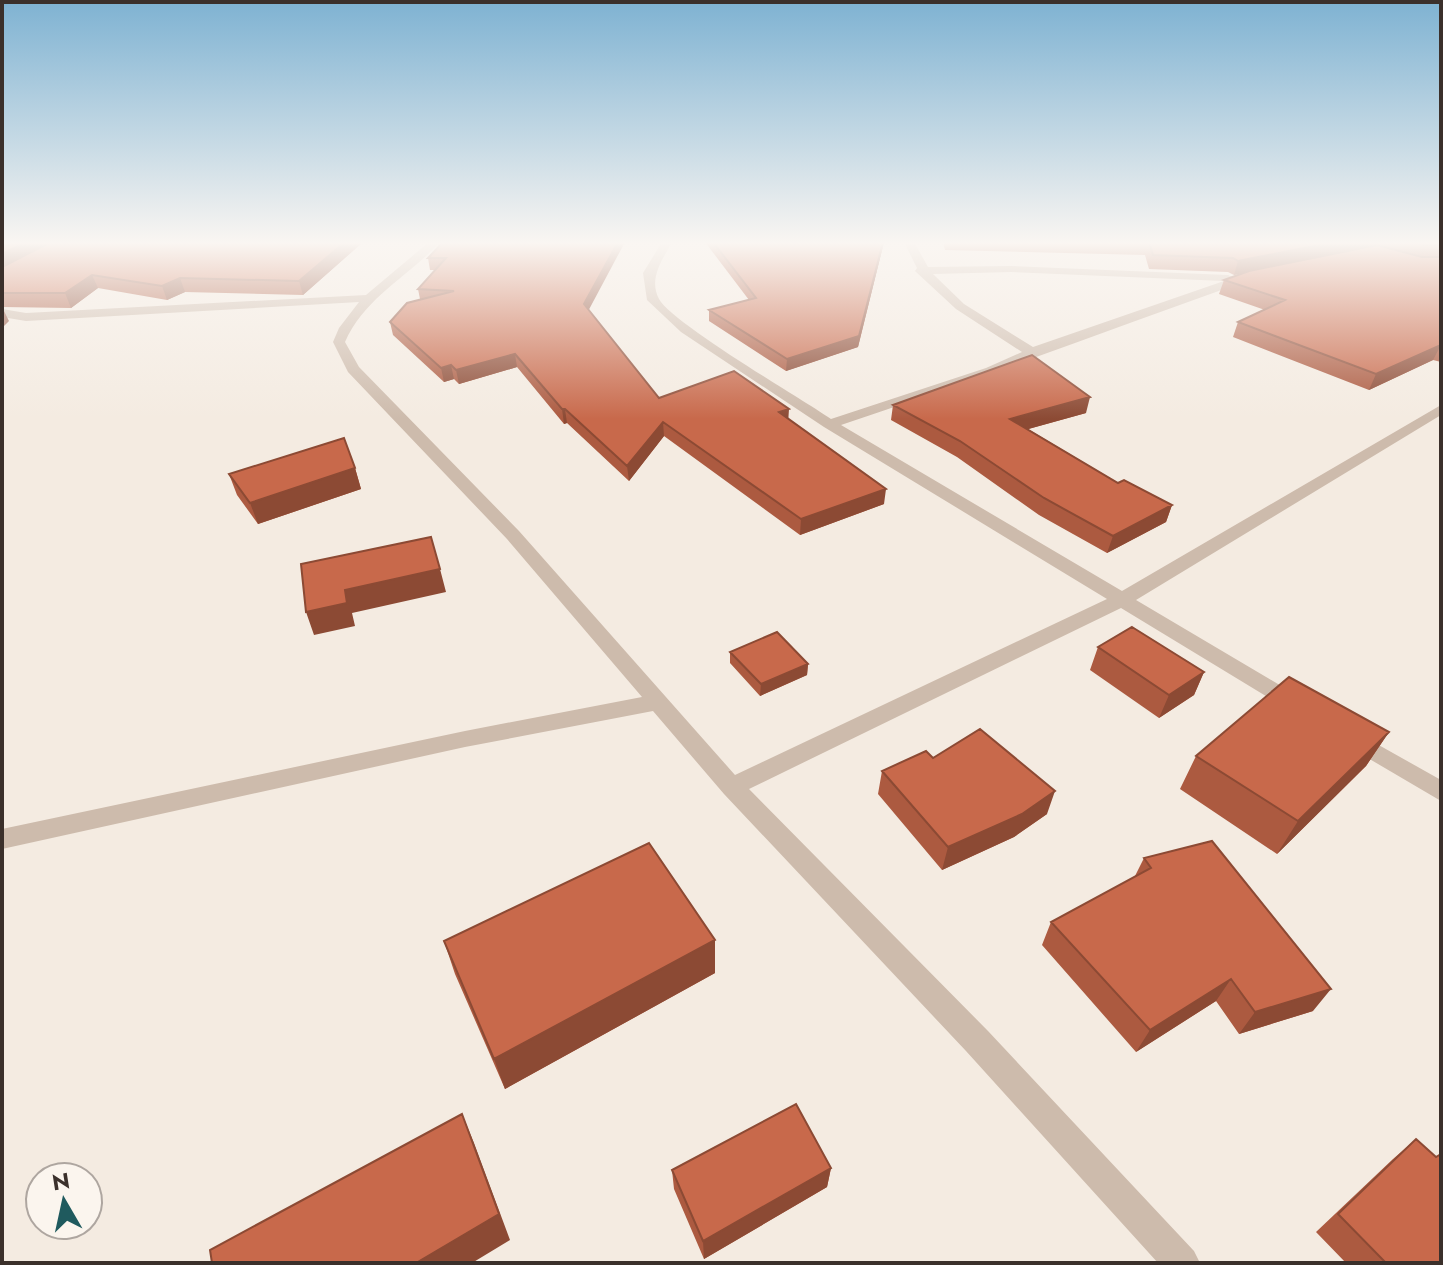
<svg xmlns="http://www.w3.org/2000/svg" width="1443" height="1265" font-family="Jost,sans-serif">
<rect width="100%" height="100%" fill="#f4ebe1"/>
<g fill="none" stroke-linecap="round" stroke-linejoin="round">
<path fill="#cdbbac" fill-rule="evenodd" d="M429,242h11c-32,35 -75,55 -95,100l14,25 160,164 216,244 372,-176 -283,-172 -143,-95 -34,-32 -4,-27 19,-31h10c-9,17 -24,36 -13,57 13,24 141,99 172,120l155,-51 36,-16 -66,-43 -41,-38 2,-3 -13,-26h10l14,25 83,-1 217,9 6,3 18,-3v4c-137,49 -273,100 -411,146l281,166 319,-186v10l-305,185 169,100 3,5 -3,5h-16l-168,-102 -372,181 239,242 206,220 6,12h-42l-192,-212 -242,-257 -71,-83 -188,36 -463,102v-20l463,-98 177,-34 -135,-158 -159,-167 -15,-30 6,-14 20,-26 -333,19 -24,-4v-8l24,4 340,-18zM1011,272l213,9 -191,66 -69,-43 -31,-30z
M1352,730l89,50v21l-97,-57 -3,-6 3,-6z"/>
</g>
<path fill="#ac5a40" d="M2,242h361l-60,53 -118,-3 -18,8 -69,-12 -27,20 -69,-1z
M443,242l146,68 70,88 129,21 96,85 -84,31 -136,-99 -35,45 -62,-58 -3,1 -47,-57 -58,17 -5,-5 -10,3 -51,-47 -3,-13 30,-23 -2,-10 18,-19h-6l-2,-12z
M705,242h179l-26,105 -72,24 -77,-50v-11l40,-10z
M943,242h498v120l-8,-2 -64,30 -136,-53 5,-15 27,-12 -46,-16 5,-14 21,-8 -11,3 -6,-3 -79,-3 -4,-14 -200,-5z
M893,405l193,8 -58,16 90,54 54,22 -6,17 -59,31 -68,-38 -82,-58 -66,-37z
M355,468l6,21 -103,35 -21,-29 -8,-21z
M1098,647l106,25 -10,23 -35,23 -69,-48z
M730,652l78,12 -1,11 -47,21 -30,-33z
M1389,732l-23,34 -89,88 -97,-65 16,-33z
M933,758l114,56 -33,23 -72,33 -64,-76 4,-23z
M1144,858l169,153 -74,23 -23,-33 -80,51 -94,-107 9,-23 83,-44z
M715,940v33l-210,116 -50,-115 -11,-33z
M1416,1139l20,18 5,106h-95l-30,-31 77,-73z
M831,1168l-4,19 -123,72 -30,-70 -2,-19z"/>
<path fill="#8c4a34" d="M26,242h30l-54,29v-17z
M345,242h18l-60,53 -4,-14z
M618,242h7l-40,75 -1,-13z
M883,242h1l-26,105 -72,24 1,-12z
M1334,242h38l-2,4 -136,29 4,-14z
M92,275l6,13 -27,20 -6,-15z
M180,278l5,14 -18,8 -5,-14z
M2,307l7,14 -7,7z
M1441,345l-8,15 -64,30 7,-16z
M515,354l2,13 -58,17 -3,-14z
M451,365l3,14 -10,3 -3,-14z
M1090,397l-4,16 -79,22 3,-16z
M562,409h3l2,14 -3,1z
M789,409l-1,15 -9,-12z
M663,422l1,14 -35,45 -2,-15z
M355,468l6,21 -103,35 -8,-21z
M886,489l-2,15 -84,31 1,-16z
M1172,505l-6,17 -59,31 6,-17z
M440,569l6,23 -94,21 3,13 -41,9 -8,-23 39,-22z
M808,664l-1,11 -47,21 1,-12z
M1204,672l-10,23 -35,23 10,-23z
M1389,732l-23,34 -89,88 21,-33z
M1055,791l-8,23 -33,23 -72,33 6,-23z
M715,940v33l-210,116 -11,-30z
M1231,979l-15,22 -80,51 14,-22z
M1331,989l-18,22 -74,23 16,-22z
M462,1114l12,29 36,97 -38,23h-56z
M831,1168l-4,19 -123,72 -1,-18z"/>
<path fill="#c8694b" stroke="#8c4a34" stroke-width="2" d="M2,242h24l-24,12z
M51,242h294l-46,39 -119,-3 -18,8 -70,-11 -27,18h-63v-26z
M443,242h175l-34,62 75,94 75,-27 55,38 -10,3 107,77 -85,30 -138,-97 -36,44 -62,-57h-3l-47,-55 -59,16 -5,-5 -10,3 -51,-46 17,-19 47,-12 -36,-2 28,-31h-18z
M713,242h170l-24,94 -72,23 -78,-49 47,-12z
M1135,242h199l-96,19 -5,-3 -80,-3 -4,-13z
M1410,242h31v3h-18z
M1377,245l45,12h19v88l-65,29 -138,-52 47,-22 -61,-20 25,-9z
M1032,355l58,42 -80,22 108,64 6,-3 48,25 -59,31 -69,-38 -84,-57 -67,-36z
M344,438l11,30 -105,35 -21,-29z
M431,537l9,32 -95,21 2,13 -41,9 -5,-48z
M1132,627l72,45 -35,23 -71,-48z
M777,632l31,32 -47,20 -31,-32z
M1289,677l100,55 -91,89 -102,-65z
M980,729l75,62 -33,23 -74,33 -66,-76 44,-20 7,7z
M1212,841l119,148 -76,23 -24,-33 -81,51 -99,-108 100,-54 -7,-10z
M649,843l66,97 -221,119 -50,-118z
M796,1104l35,64 -128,73 -31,-71z
M462,1114l37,100 -83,49h-204l-2,-13z
M1416,1139l20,18 5,-3v109h-55l-48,-49z"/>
<linearGradient id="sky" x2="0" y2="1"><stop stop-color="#7eb2d2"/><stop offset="0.58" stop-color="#faf6f2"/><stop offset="1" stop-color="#faf6f2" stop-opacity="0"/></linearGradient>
<rect width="1443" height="419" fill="url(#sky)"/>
<rect width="1443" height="1265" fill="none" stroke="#3b302b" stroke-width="8"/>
<g transform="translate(64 1201) rotate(351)"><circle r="38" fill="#fbf5ee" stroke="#aea6a0" stroke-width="2"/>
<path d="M0-6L14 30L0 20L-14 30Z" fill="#1f5a5e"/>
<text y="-12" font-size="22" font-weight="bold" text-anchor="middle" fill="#3b302b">N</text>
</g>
</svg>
